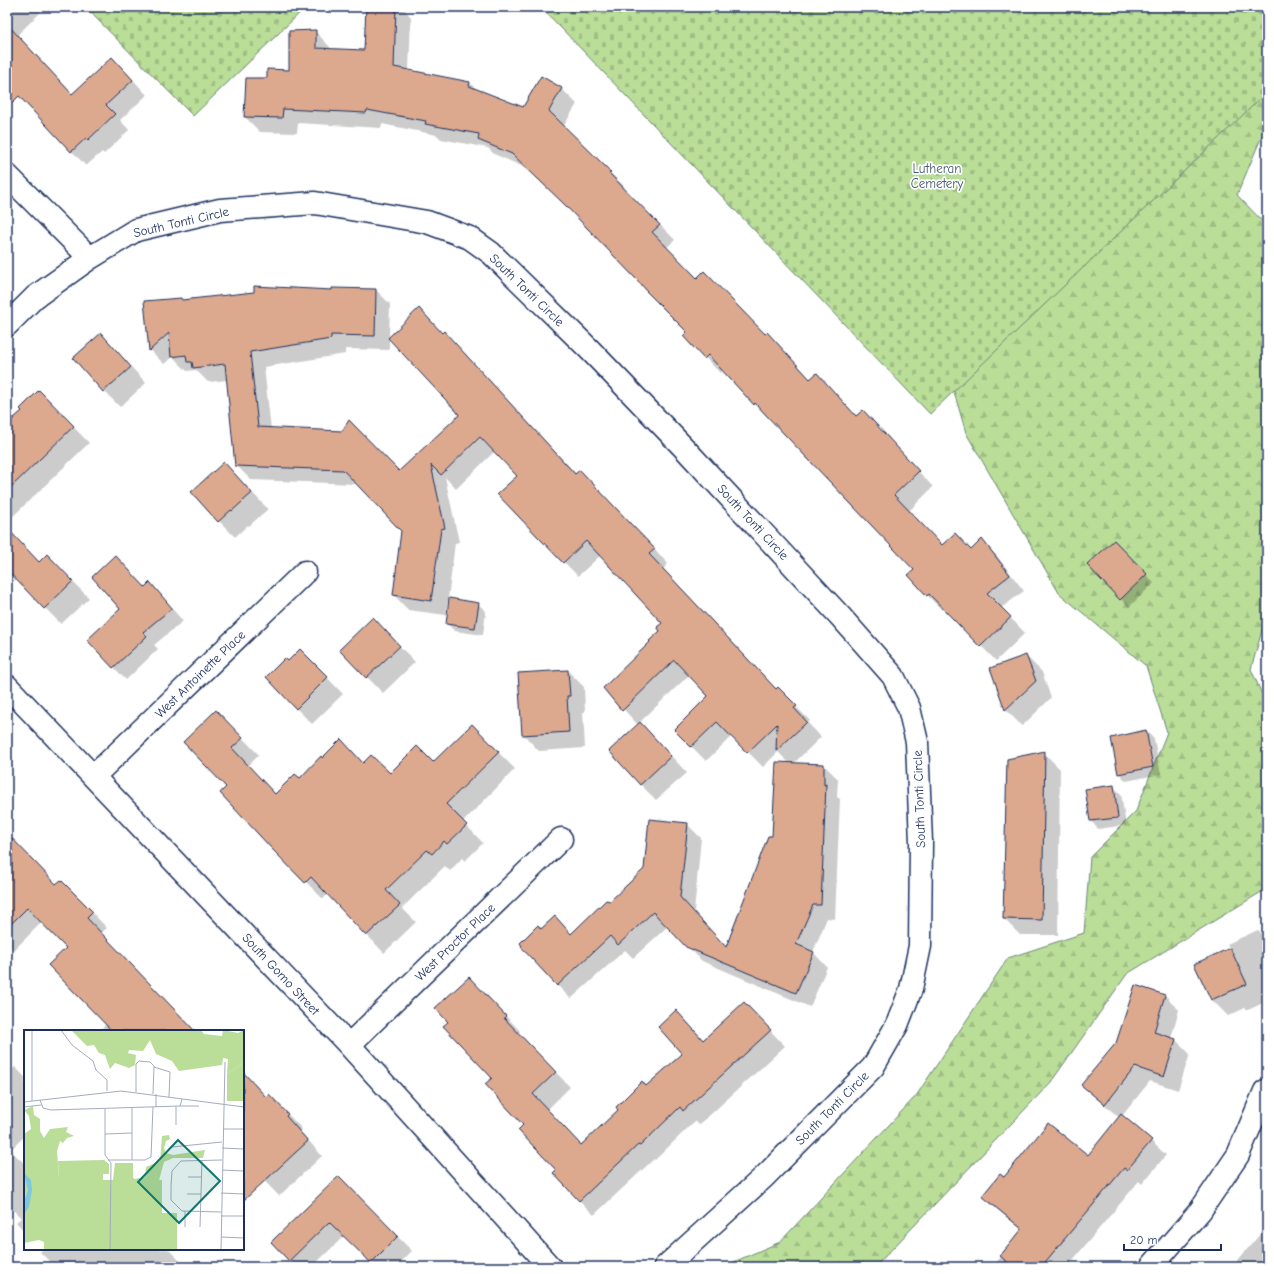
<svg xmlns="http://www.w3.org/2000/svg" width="1274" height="1274" font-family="'Comic Neue',sans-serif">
<defs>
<pattern id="forest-firs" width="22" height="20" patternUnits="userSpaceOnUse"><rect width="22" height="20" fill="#badd97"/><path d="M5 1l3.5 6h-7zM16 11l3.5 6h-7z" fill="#9fbe85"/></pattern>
<pattern id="cemetery-stones" width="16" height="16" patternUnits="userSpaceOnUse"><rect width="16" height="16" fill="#badd97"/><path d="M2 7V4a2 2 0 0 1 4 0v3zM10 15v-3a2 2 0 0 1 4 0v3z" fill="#9fbe85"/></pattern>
</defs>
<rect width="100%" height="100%" fill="#fff"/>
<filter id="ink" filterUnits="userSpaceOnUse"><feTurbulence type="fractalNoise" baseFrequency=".025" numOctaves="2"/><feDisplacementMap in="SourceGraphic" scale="8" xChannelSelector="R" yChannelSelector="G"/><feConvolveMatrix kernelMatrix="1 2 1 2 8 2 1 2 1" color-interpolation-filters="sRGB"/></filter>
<g filter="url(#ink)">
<path fill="url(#forest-firs)" stroke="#6a867a" d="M1267,7v117l-30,71 30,31v387l-16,56 16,37v187l-4,-2 -136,83 -76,108 -176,185h-153l58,-25 136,-146 92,-138 76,-25 6,-76 46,-46 31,-79 -21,-66 -87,-73 -93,-160 -40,-138z"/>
<path fill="url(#cemetery-stones)" stroke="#6a867a" d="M85,7h221l-113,109z
M541,7h726v85l-337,322z"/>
<path fill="#0003" fill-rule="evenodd" d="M7,7h39l-39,38z
M367,7h35l9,10 -2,54 61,12 7,7 46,19 18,-32 21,12 15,15 -14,23 62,60 -1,1 51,52 -9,8 31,31 69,56 45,45 6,-6 40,43 6,-5 70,75 -24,24 33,35 29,5 11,-10 15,15 27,35 -23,17 24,25 -29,28 -52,-53 -2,2 -15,-15 -12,-25 -192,-200 -3,3 -36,-37 4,-4 -115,-120 -45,-43 -34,-15 -6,-6 -47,-9 -4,-4 -55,-11 -1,4 -83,-5 -1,10 -37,-1 -15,-15 23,-37 22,-9 25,-40 15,16v3l35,1z
M7,55l65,40 55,-22 20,22 -27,25 9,10 -25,24 -2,-2 -16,14 -79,-82z
M376,290l14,14 -1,34 53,-4 16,13 118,127 69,64 23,26 -5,5 114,121 1,-2 32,33 -2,2 13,14 -28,27 31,1 14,14 -1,18 3,2 -5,120 -8,-1 -14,34 14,15 -17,40 -108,-46 -34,-35 -35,32 -8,-8 -54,49 -14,-14 -16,-55 31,5 73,-65 42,-46 14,14 -7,74 32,36 47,-111 17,-73 -12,-12 -15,15 -31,-31 -26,25 -31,-31 35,-34 -21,-21 -49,47 47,51 -31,27 -16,-16 -2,-59 -34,-37 58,-57 1,-8 -62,-68 -23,21 -14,-14 -46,-86 -23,-25 -39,38 -11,-12 14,65 -4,1 -9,72 -38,-5 -14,-15 8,-64 -45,-47 -106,-4 -15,-15 -8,-85 -20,2 -12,-12 -9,1 -14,-14 -9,7 -14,-14 32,-49zM389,338l71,77 -61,58 -128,-44 -7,-62 81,-13v-5l44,1z
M101,334l45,49 -26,24 -16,-16z
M55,408l34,35 -82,79v-96z
M224,463l44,46 -19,17 -1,-1 -13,12 -16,-16z
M1121,549l33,34 -25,24 -8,-8z
M63,572l26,26 -28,26 -16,-16z
M150,584l33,37 -29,24 4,4 -32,31 -38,-40z
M478,604l8,7 -3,24 -28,-4 -8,-7z
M389,635l26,27 -32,31 -16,-16z
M1026,656l16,16 9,26 -29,28 -16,-16 -15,-41z
M316,666l27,28 -31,30 -16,-16z
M568,671l16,16 1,25h-2l2,36 -46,3 -16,-17z
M472,726l43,43 -52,53 20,21 -18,18 -3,-3 -12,13 -5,-5 -43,42 14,14 -32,31 -56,-59 -5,5 -17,-17 -78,-95 5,-59 26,27 -11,11 27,29 25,-16 41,-38 23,23 26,10 44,-11z
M1146,731l8,8 7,35 -35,7 -7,-8z
M1044,753l16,16 -2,166h-38l-16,-16z
M1113,786l8,8 5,31 -28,4 -7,-8 -5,-32z
M7,834l49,51 20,11 31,32 -6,5 93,98h-95l7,-7 -39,-76 -25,-26 -28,28 -7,-7z
M1258,930l9,9v62l-19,9 -3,-2 -17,8 -16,-16 -17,-35 35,-16 -3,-5z
M484,993l36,38 -2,2 52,54 -23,23 35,36 102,-92 -8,-43 28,30 54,-23 27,28 -86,79 -4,-4 -40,39 -1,-1 -60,56 -15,-15 -54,-75 -32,-47z
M1165,995l14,15 -8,28 5,2 14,14 -12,36 -28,-9 -28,35 29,25 15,14 -24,29 -3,-3 -72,86h-74l29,-37 -24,-20 -15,-14 21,-17 84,-23 32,-38 -23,-19 -15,-14z
M15,1067l10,10v59l-15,14 15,14v68l-9,-10 5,-4 -14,-15v-129z
M243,1073l24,25 17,12 18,19 -2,2 22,25 -43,40 -36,-37z
M339,1178l73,73 -16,16h-20l-31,-32 -33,32h-15l-25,-25z
M1267,1226v41h-35z
M41,1249h127l18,18h-131l-15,-15 2,-2z"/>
<path fill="#dca98f" stroke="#1b2f5e" d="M366,7h30l-2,60 76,15 -1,4 54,21 18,-31 21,12 -13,23 62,61 -2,1 51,52 -8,7 45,46 7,-7 61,63 2,-2 43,47 7,-6 39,43 7,-6 56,61 -25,24 48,50 13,-12 16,17 11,-11 28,36 -23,18 24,24 -31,30 -51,-53 -2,2 -19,-21 6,-5 -148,-155 -11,-12 -1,2 -46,-50 -4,4 -21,-23 4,-4 -41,-41h1l-10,-11 -73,-76 -52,-50 -34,-14 1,-6 -54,-10 1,-3 -59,-11 -1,3 -83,-4 -1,9 -38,-1 2,-39h21v-9l22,1v-39l27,-1v18l48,2z
M7,24l65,70 40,-37 21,23 -27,25 9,9 -27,26 -2,-2 -15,14 -52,-56 -12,12z
M254,286l78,4v-2l44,1 -1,47 -44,-1v4l-81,13 8,75 84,4 7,-11 50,51 60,-56 -2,-3 -69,-74 31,-30 23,25 2,-2 131,143 5,-4 50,53 25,26 -6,5 127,135 2,-2 19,19 -3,2 13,14 -31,29 1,-27 -30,29 -30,-31 -26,25 -17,-17 34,-34 -34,-36 -52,51 -19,-23 47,-46 -1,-1 11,-10 -3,-4 5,-4 -76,-82 -23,22 -66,-69 20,-18 -37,-39 -39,38 -10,-10 14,63 -4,1 -10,72 -38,-6 8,-64 -58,-61 -108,-4 -10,-102 -32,4 -1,-6h-5l-1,-7 -15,2 -2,-24 -20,18 -5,-50 37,-3 1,2 72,-8z
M101,333l30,34 -28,25 -30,-34z
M39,390l35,36 -67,65v-67l15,-13 -2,-2z
M224,462l28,31 -20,18 -1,-1 -13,12 -27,-30z
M7,528l32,34 8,-8 26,27 -29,28 -37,-39z
M1114,540l33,34 -27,26 -33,-35z
M115,555l30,32 5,-5 22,26 -29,24 4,4 -34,32 -26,-28 33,-31 -28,-32z
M449,598l30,5 -4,25 -29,-4z
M373,617l27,29 -34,32 -27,-28z
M300,649l28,28 -32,32 -30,-32 19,-19 3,3z
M1026,655l10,26 -31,29 -15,-42z
M568,670l2,26h-3l2,36 -47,3 -4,-62z
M216,710l27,28 -11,10 43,46 20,-20 5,4 21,-22 1,2 19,-19 22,24 8,-8 19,18 27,-27 16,16 39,-38 27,28 -53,52 21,21 -20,19 -3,-3 -12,13 -5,-4 -41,40 14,15 -34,31 -55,-59 -6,6 -32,-33 -53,-57 6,-6 -43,-45z
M640,722l31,34 -31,29 -31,-34z
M1146,730l7,37 -35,7 -7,-36z
M1045,751l-3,169 -39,-1 4,-160z
M776,762l48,2v21l2,-1 -5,121h-8l-17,39 18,8 -18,41 -110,-46 -33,-35 -35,33 -8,-9 -53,50 -36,-39 1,-1 -2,-3 18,-18 3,4 14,-13 16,18 35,-34 4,1 34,-32 5,-50 39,4 -8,74 46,50 42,-111h4z
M1114,785l4,33 -28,3 -5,-32z
M7,833l49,51 5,-4 32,32 -6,6 108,113h-83l-64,-66 18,-17 -39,-40 -20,20z
M1230,948l17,36 -36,16 -17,-36z
M469,977l37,39 -2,2 52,54 -23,22 48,51 37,-35 -2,-3 26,-26 4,5 36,-32 -24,-27 18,-17 27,30 41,-38 27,28 -88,81 -3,-4 -40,39 -2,-1 -59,56 -26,-28 3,-3 -38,-40 5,-5 -38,-41 7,-6 -49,-52 5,-4 -13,-14z
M1135,985l30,10 -11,37 22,7 -12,38 -29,-10 -30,38 -24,-20 35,-42z
M243,1072l23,25 3,-3 19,20 -2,2 22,25 -65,60z
M1121,1114l31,26 -25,30 -3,-2 -83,99h-28l-13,-11 22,-27 -40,-33 18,-22 4,3 44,-54 40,32z
M339,1176l59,60 -27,27 -42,-41 -40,39 -18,-19z"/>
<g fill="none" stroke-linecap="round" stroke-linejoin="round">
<defs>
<path id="minor" d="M7,175l83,83
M7,325l28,-28 55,-39 46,-28 84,-20 95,-7 112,19 43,16 21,15 99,97 96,100 154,166 53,60 16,32 8,34 4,100 -1,104 -9,43 -14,36 -24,42 -109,110 -99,90
M7,686l342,359 201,222
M94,776l211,-204
M349,1045l212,-206
M1151,1267l49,-56 38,-56 27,-64"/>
</defs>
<use href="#minor" stroke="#1b2f5e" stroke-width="25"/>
<use href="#minor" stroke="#fff" stroke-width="22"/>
</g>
</g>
<g text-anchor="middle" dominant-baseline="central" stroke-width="3.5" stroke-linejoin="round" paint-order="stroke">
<g font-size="13" fill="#435a6c" stroke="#fff">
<text x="937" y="168">Lutheran<tspan x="937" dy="15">Cemetery</tspan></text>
</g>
<g font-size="13" fill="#1b2f5e" stroke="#fff">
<text transform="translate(181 222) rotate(-13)">South Tonti Circle</text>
<text transform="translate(527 290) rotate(44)">South Tonti Circle</text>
<text transform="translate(753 522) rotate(47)">South Tonti Circle</text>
<text transform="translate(200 674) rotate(-44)">West Antoinette Place</text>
<text transform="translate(919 799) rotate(-92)">South Tonti Circle</text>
<text transform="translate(455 942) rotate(-44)">West Proctor Place</text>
<text transform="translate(281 974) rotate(47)">South Gomo Street</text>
<text transform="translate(832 1108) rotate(-45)">South Tonti Circle</text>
</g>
</g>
<g transform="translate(24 1030)">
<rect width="220" height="220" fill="#fff"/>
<path d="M220,32v39h-17v-27z" fill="#badd97"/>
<path d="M47,0h130l3,4 18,2 1,-6 15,3 6,-3v32l-17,12 1,-15 -5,-1 -1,7 -43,6 -7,-10 -16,-7 -6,-14 -7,11 -14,-1 -1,3 8,2 -1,10 -6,3 -14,-5 -5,6 -5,-14 -6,-2 -5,-8 -7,1zM9,76l1,9 6,4v12l4,7 6,-9 18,-2 -2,5 8,4 -7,2 -4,5 -3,-2 -3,10 2,27 6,4 -14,26 -27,34v-108l7,-5 -2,-13 -5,-6zM145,105l1,4 -4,2 -2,7 2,5 7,2 32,-5 -2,8h-30l-9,4 -6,22 -45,22 19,-32 2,5 11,-2 1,-10 14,-6 2,-25z" fill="#badd97"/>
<path d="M80,130l5,4v10h-6v6h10l2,-17h18v16l29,1v33h15v37h-133v-8l-5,-2 -15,3v-26l4,-3v-8l17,10v-35h14l-1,-20z" fill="#badd97"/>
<path d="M0,143l7,7 1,10 -3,17 -5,7v-12l4,-12z" fill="#7cc8dc"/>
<path fill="none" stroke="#a4acbf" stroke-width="1" d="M8,0v71M37,0l11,15 21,16 3,9 11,10v11M130,37l16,5 -1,25M112,62v-28l3,-3 11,1 4,4 -1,28M132,64v13M16,70l3,8 8,2 129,-4 2,-7M0,72l97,-11 123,16M156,76h19M0,77l17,-2M108,78v52M81,79v46l6,8 -1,87M152,95v-19M199,99h21M81,104l27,-1M148,117l50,-5M198,118l22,1M84,130h37l6,-3 2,-50M198,140l22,1M164,147h13M197,163l23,1M163,164h14M161,181v16M197,182l-39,-1 -11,-11v-14l1,-15 9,-10 41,-1M197,186h23M176,197l2,-67M197,207l23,1M197,220l4,-188"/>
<path fill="#0f766e" fill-opacity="0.15" stroke="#0f766e" stroke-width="2" d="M154,110l42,41 -41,42 -41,-41z"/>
<rect width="220" height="220" fill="none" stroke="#1b2f5e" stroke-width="2"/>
</g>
<rect width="1274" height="1274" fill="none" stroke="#fff" stroke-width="24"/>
<rect x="12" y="12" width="1250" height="1250" fill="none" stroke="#1b2f5e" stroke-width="1.5" filter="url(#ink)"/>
<path d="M1124 1244v6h97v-6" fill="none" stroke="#1b2f5e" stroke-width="2"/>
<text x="1130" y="1244" font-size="12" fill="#1b2f5e" stroke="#ffffff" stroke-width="3" paint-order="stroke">20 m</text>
</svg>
